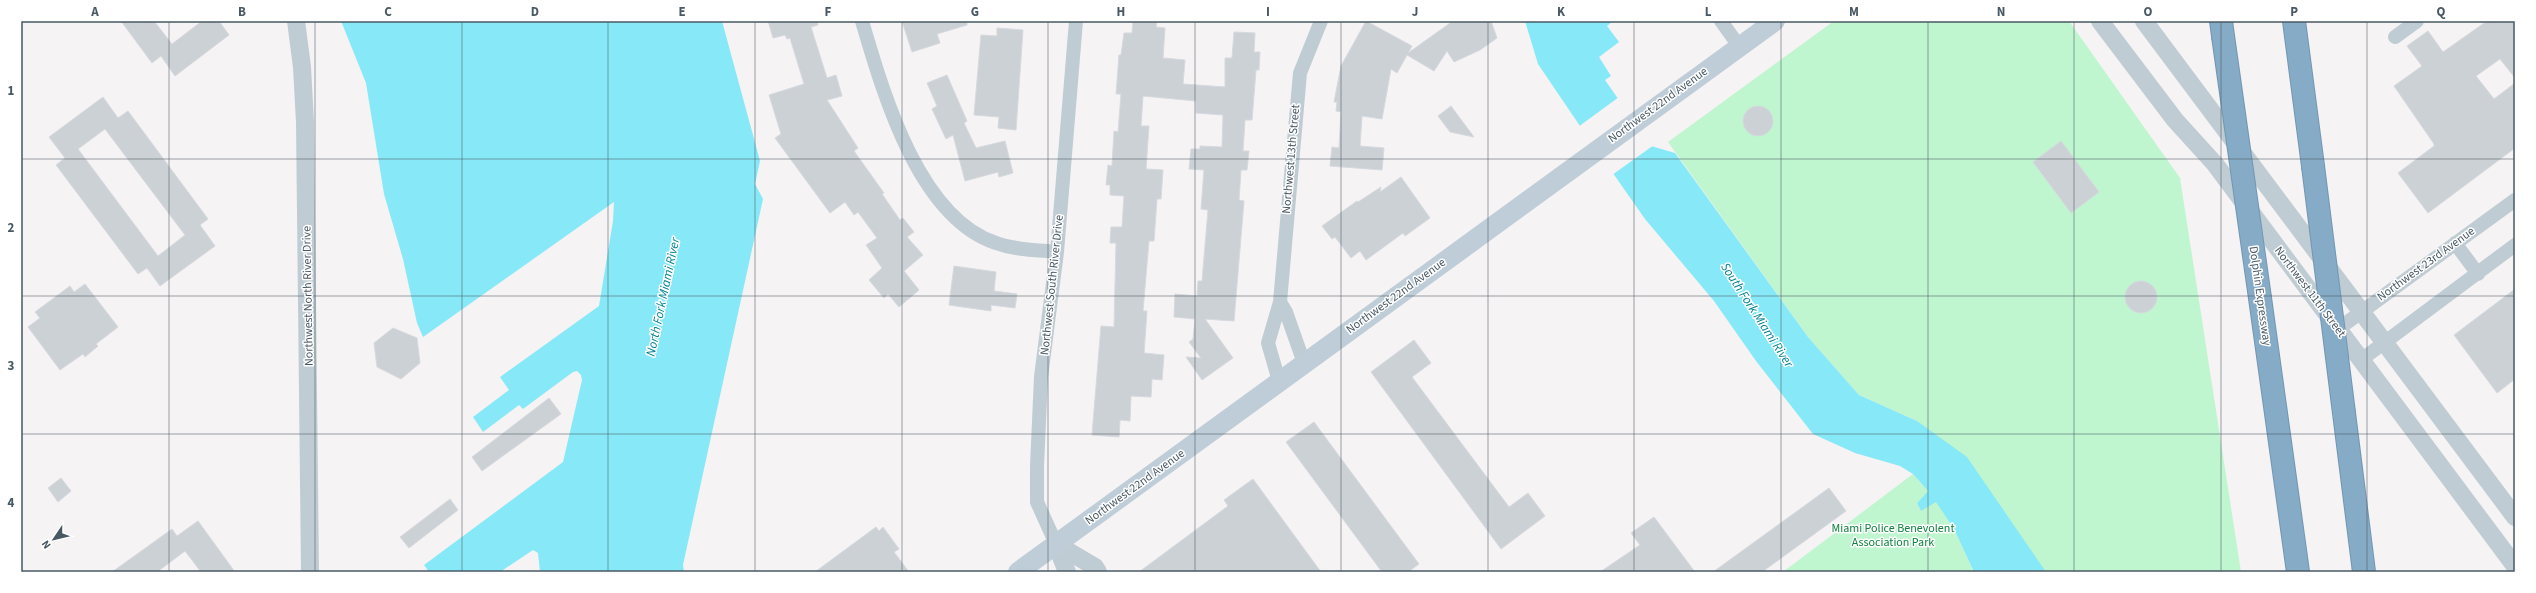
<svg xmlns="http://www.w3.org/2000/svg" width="2536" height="593" font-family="'Source Sans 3',sans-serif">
<rect width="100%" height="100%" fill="#f5f3f3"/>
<path fill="#bff5cf" d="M1834,21h235l111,157 61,394h-195l-129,-151 -58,-26 -51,-58 -140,-195z
M1913,474l15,17 -11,12 4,8 15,-10 18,28 20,43h-191z"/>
<path fill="#87e9f7" d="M341,21h381l38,140 -5,23 8,15 -80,366 1,7h-144l-2,-19 -5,-3 -33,22h-71l-5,-7 139,-103 19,-82 -1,-5 -4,-4 -4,1 -50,37 -4,-4 -36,27 -10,-15 36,-27 -9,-13 99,-71 14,-85 1,-19 -191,135 -6,-14 -14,-64 -19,-65 -18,-111z
M1525,21h88l-6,5 12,16 -20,15 12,19 -6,4 46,66 24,7 133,184 51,58 58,26 50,36 79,115h-72l-20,-43 -18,-27 -15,9 -4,-8 11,-12 -15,-17 -13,-8 -45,-13 -42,-19 -57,-73 -42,-60 -69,-82 -65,-93 -42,-62z"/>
<path fill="#f5f3f3" d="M1619,97l35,48 -42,30 -34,-48z"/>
<path fill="#ccd1d5" stroke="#d6d9df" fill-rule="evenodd" d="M121,21h33l18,23 30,-23h17l10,14 -54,41 -14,-20 -9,7z
M768,21h49l1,4 -7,2 16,51 9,-3 6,21 -15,4 31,48 -4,3 30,42 -2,1 18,26 3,-2 11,14 -7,5 16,18 -19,16 15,19 -20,17 -11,-13 -4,4 -15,-18 13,-12 -16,-23 11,-7 -19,-26 -4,3 -9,-13 -15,11 -55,-75 6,-4 -12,-39 35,-11 -14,-46 -3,1 -2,-4 -12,3z
M902,21h65v4l-30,9 3,9 -28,9z
M1133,21h24l-1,6 9,1 -2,30 22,2 -2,24 42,3v-29h7l2,-26 21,1 -1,19h6l-1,18h-3l-4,50h-7l-2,31h6l-2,19h-6l-2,30 5,1 -10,120 -29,-2 28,39 -31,22 -16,-23 15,1 -12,-16 4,-3 2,-20 -21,-2 1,-23 22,2 1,-15h4l6,-71 -7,-1 3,-39 -15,-1 2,-20h9v-3l22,1 1,-32 -27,-2v-12l-53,-5 -2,30h8l-3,43 17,1 -2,29h-4l-3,42h-5l-6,70h4l-3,42 20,2 -2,25 -10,-1 -1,18 -20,-1 -1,25 -10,-1 -1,17 -27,-2 9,-109 13,1 2,-84h-6l1,-16h11l2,-31 -14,-1v-10h-4l2,-20 4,1 2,-35 4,1 3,-38h-5l3,-39h2l3,-22h8z
M1366,21l46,25 -4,7 45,-32h38l6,17 -17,12 -26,12 -7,-11 -13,20 -27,-16 -10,18 -6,-4 -9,50 -20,-3 -2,30 24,2 -2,22 -52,-4 2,-19 7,1 2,-36 -5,-1 1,-9h-3l7,-36z
M2487,21h28v57l-15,-19 -24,17 18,23 21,-16v65l-87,65 -30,-40 36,-27v-2l-40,-58 28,-20 -15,-20 21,-15 15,21z
M997,28l26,2 -7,100 -18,-2 1,-11 -25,-2 7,-80 16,1z
M947,75l20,46 -3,2 12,25 29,-7 8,32 -14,4 -1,-5 -33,9 -12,-46 -7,4 -14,-30 5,-3 -10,-23z
M103,97l15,21 10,-7 80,108 -8,6 15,21 -55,40 -13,-18 -9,6 -82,-109 9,-7 -16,-21zM105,129l80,106 -27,21 -80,-107z
M1743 121a15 15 0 1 1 30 0a15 15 0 1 1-30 0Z
M1451,106l23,31 -24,-5 -12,-16z
M2061,141l38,51 -28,21 -38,-51z
M1401,177l29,41 -25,18 -2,-3 -37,27 -6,-9 -9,7 -16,-21 -3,2 -10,-13 35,-25 1,1 23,-15 -1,5z
M954,266l42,6 -2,19 23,3 -2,14 -24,-3v6l-42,-6z
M2125 297a16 16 0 1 1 32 0a16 16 0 1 1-32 0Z
M85,284l33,43 -22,17 2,2 -13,11 -2,-3 -23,16 -32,-43 12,-9 -5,-6 35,-26 4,6z
M2515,289v90l-18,14 -43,-58z
M393,328l24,10 3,25 -19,16 -24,-12 -3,-24z
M1414,340l17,23 -19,14 97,130 19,-14 17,23 -44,33 -130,-177z
M549,398l12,16 -79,57 -10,-14z
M1314,422l105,142 -11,8h-26l-96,-130z
M61,478l10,13 -13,11 -10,-14z
M1253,479l68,93h-182l89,-66 -4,-6z
M1829,488l17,23 -84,61h-49z
M450,499l8,11 -49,38 -9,-11z
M1654,517l41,55h-95l40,-27 -9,-12z
M198,521l37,51h-34l-16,-21 -28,21h-45l60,-43 5,7z
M876,527l3,4 4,-4 16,22 -5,3 15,20h-94z"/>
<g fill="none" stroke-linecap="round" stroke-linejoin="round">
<defs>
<path id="motorway" d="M2221,21l2,15
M2294,21l19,145
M2260,298l38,274
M2344,413l20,159"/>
</defs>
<use href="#motorway" stroke="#7196b2" stroke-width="24"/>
<path stroke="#c0ccd3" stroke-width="14" d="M862,21c21,71 56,196 134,222 19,7 41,7 61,9
M1721,21l18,25
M2395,37l22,-16
M2455,243l23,31
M2338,329l177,-129
M2361,360l154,-115
M1304,363l-18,-51 -6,-10 20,-229 21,-52
M1279,381l-11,-38 12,-41
M1056,544l-19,-42v-36l4,-89 16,-125 19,-231"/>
<path stroke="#c0ccd3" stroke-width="18" d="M296,21l6,46 3,55 5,450
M2100,21l75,99 40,44 300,402
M2144,21l371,496
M1056,544l39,23 3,5
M1056,544l11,28"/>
<path stroke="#bfcdd8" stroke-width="20" d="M1018,572l757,-551"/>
<use href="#motorway" stroke="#86abc6" stroke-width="22"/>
<defs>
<path id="motorway-bridge" d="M2223,36l37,262
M2313,166l31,247"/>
</defs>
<use href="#motorway-bridge" stroke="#7196b2" stroke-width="24" stroke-linecap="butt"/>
<use href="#motorway-bridge" stroke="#86abc6" stroke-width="22"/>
</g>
<path fill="none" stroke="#485963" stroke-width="1" stroke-opacity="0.55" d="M169,21v551M315,21v551M462,21v551M608,21v551M755,21v551M902,21v551M1048,21v551M1195,21v551M1341,21v551M1488,21v551M1634,21v551M1781,21v551M1928,21v551M2074,21v551M2221,21v551M2367,21v551M21,159h2494M21,296h2494M21,434h2494"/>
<g text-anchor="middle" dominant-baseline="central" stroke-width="3" stroke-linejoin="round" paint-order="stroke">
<g font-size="12" fill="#485963" stroke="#fff">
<text transform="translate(1658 105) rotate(-36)">Northwest 22nd Avenue</text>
<text transform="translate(1291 159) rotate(-85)">Northwest 13th Street</text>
<text transform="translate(2426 264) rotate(-36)">Northwest 23rd Avenue</text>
<text transform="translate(1052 285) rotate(-84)">Northwest South River Drive</text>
<text transform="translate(2310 292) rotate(53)">Northwest 11th Street</text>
<text transform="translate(308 296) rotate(-91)">Northwest North River Drive</text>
<text transform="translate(1396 296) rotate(-36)">Northwest 22nd Avenue</text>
<text transform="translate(2260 296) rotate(82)">Dolphin Expressway</text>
<text transform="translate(1135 487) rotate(-36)">Northwest 22nd Avenue</text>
</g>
<g font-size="12" fill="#0d833e" stroke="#fff">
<text x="1893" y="528">Miami Police Benevolent<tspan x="1893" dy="14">Association Park</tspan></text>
</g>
<g font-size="13" font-style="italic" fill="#048293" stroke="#fff">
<text transform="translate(663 297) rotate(-78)">North Fork Miami River</text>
<text transform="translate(1757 315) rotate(57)">South Fork Miami River</text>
</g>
</g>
<rect width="2536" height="593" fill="none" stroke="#ffffff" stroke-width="44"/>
<g transform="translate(54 539) rotate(235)" stroke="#ffffff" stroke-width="3" paint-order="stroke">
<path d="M0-3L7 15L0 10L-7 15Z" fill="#485963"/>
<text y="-6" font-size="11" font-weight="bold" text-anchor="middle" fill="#485963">N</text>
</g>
<rect x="22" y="22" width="2492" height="549" fill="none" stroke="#485963" stroke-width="1.5"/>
<g font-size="13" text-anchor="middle" font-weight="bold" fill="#485963">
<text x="95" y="16">A</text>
<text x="242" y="16">B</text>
<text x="388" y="16">C</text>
<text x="535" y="16">D</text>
<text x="682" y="16">E</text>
<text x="828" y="16">F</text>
<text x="975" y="16">G</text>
<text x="1121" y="16">H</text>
<text x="1268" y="16">I</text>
<text x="1415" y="16">J</text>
<text x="1561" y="16">K</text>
<text x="1708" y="16">L</text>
<text x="1854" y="16">M</text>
<text x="2001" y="16">N</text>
<text x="2148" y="16">O</text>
<text x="2294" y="16">P</text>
<text x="2441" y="16">Q</text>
<text x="11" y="95">1</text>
<text x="11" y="232">2</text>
<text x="11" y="370">3</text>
<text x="11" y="507">4</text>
</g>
</svg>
